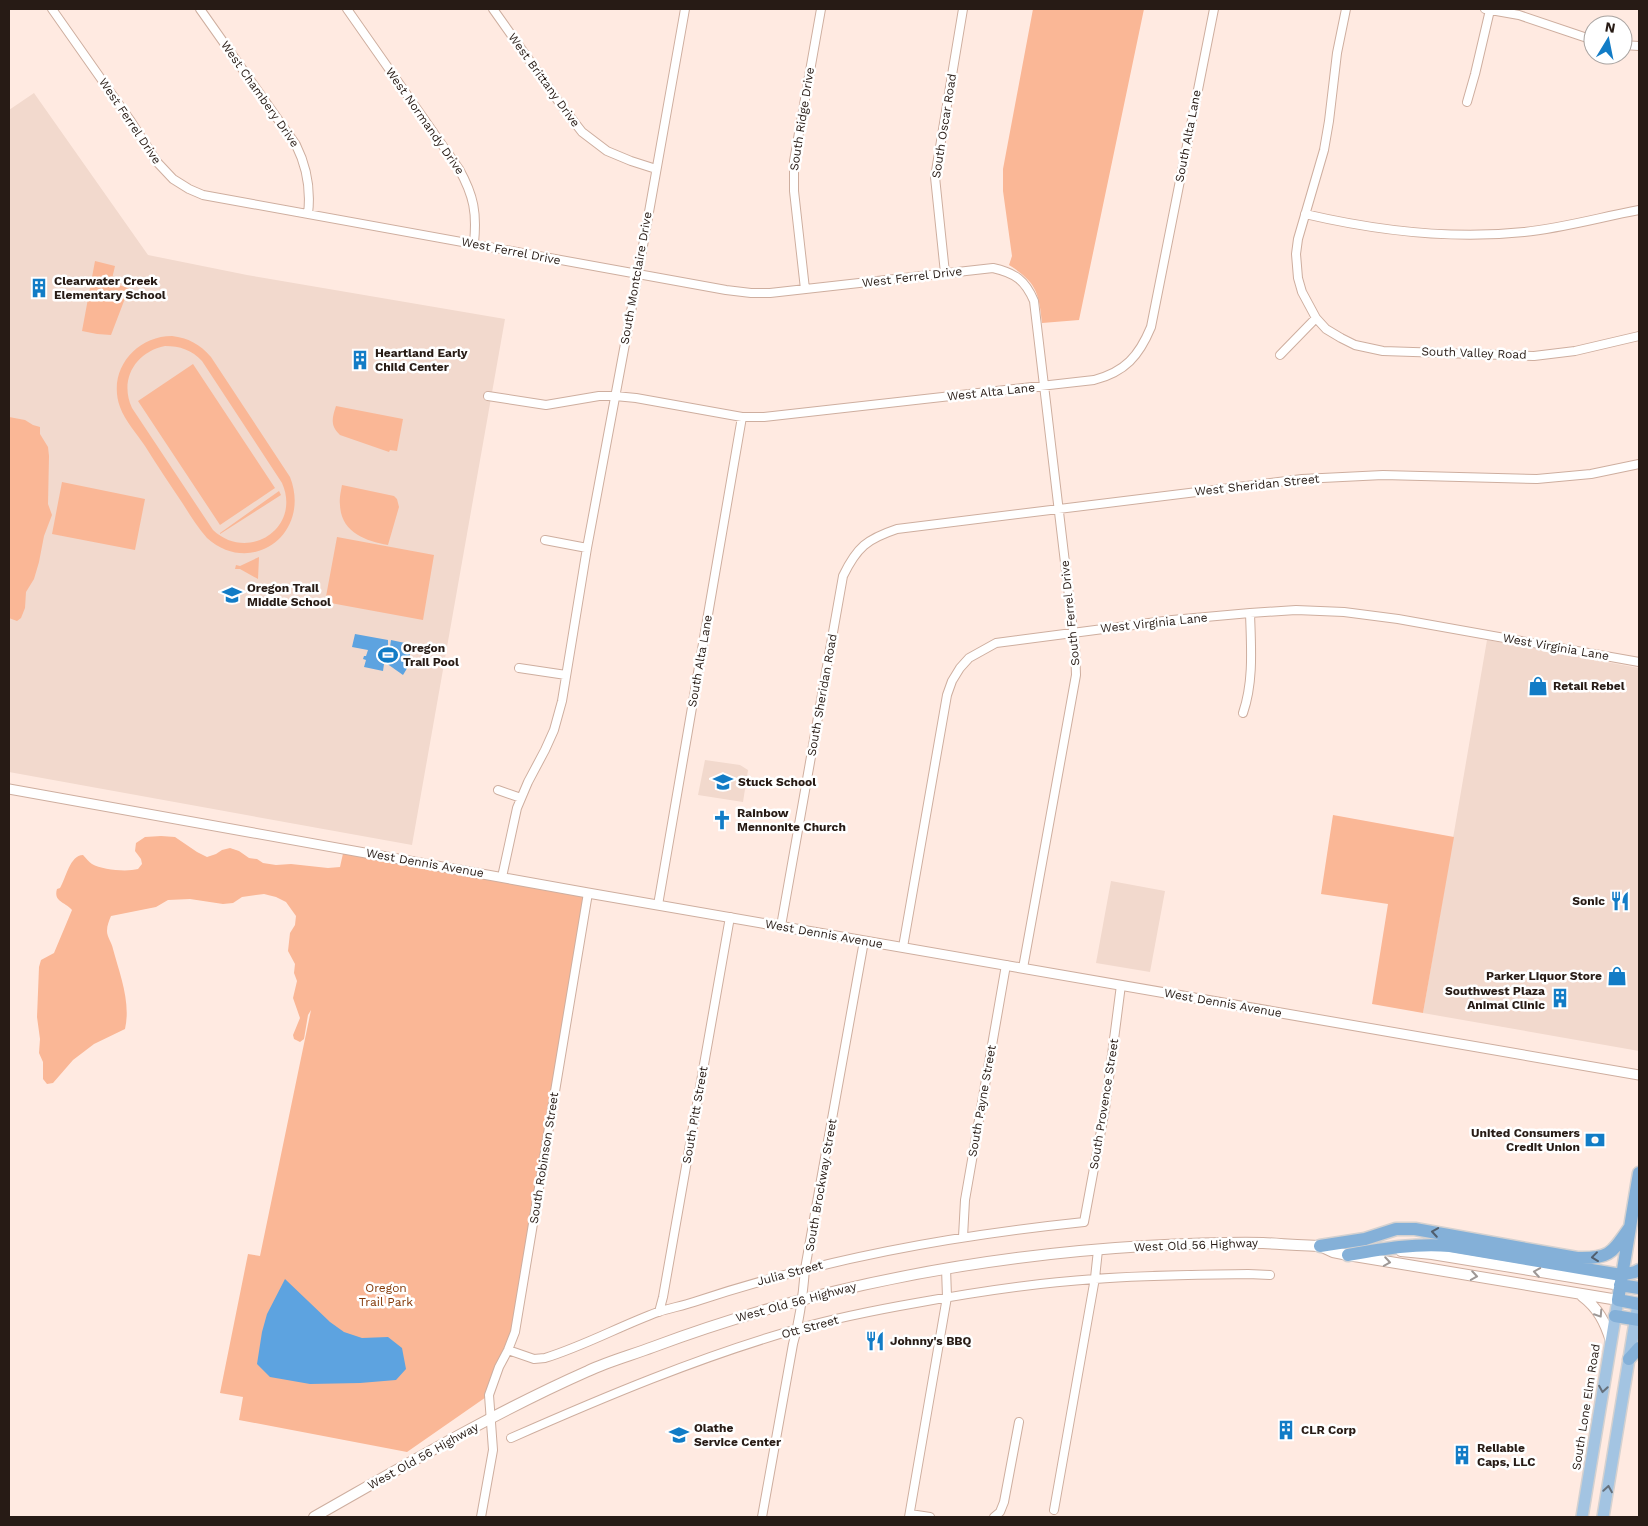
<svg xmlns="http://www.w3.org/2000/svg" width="1648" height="1526" font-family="'Work Sans',sans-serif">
<rect width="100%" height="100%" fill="#ffeae1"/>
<path fill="#f2d9cd" d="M34,93l114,162 99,20 258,44 -93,526 -403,-73v-355l1,-8h-1v-299z
M1487,640l152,28v383l-216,-38z
M705,760l35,5 8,5 -5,32 -45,-7z
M1111,881l54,10 -15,81 -54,-9z"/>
<path fill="#fab796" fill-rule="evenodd" d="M1033,9h111l-65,311 -37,3c-3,-31 -6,-41 -33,-58l3,-9 -9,-65v-22z
M95,261l20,5 -4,17 18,5 -18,47 -14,-1 -15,-3z
M172,336c16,2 28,8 39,21l79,120c22,56 -38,101 -83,61 -9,-10 -17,-23 -24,-34 -13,-19 -26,-39 -38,-58 -8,-12 -20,-25 -25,-39 -13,-36 15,-71 52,-71zM165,346c15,0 27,4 37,15l80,122c20,45 -34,80 -69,47l-81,-122c-13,-28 3,-56 33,-62z
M193,364l82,124 -55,37 -82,-124z
M336,406l67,13 -6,32 -7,-1 -1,2 -49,-17c-10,-9 -8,-17 -4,-29z
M9,417l16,3 8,5 7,2v7l8,13 1,9 -1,48 4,11 -8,21 -5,26 -5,17 -8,13 -1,16 -4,10 -4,3 -8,-3z
M62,482l83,17 -10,51 -83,-16z
M342,485l52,11 3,3 2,8 -11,38c-23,-4 -47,-13 -48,-40 -1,-7 1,-14 2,-20z
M279,491l2,4 -61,39v-1z
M337,537l97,18 -11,65 -98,-18z
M259,557l-1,22 -18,-10h-5l1,-4 4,1z
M1333,815l121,22 -31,176 -51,-9 16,-100 -67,-10z
M161,836l14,1 22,15 10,5 9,-3 6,-4 8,-2 9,3 10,7 8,1 6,4 13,2 15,-1 37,4 12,-1 4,-18 244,44 -73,439 -26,63 -82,57 -168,-32 4,-23 -23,-4 28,-139 12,2 51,-246 -3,5 -4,24 -4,3 -6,-3 -1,-4 7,-17 -7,-20 4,-17 -3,-8 1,-9 -7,-13 2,-18 5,-8 1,-9 -10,-14 -10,-5 -12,-3 -22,3 -9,6 -10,1 -33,-5 -22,1 -12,7 -45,9c-2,5 -4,9 -4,15 0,6 5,12 6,18 7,26 18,53 12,80l-31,15 -21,16 -20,23 -6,1 -4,-5v-17l-4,-9 1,-14 -3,-22 2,-50 2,-7 13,-7 18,-43c-6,-8 -19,-8 -15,-21l3,-1c6,-10 10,-33 23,-33 3,3 6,7 9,9 10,6 35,8 46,5l4,-5 -1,-5 -6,-8 1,-8 9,-6z"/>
<path fill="#5da3e0" d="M355,634l33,6v8l2,-1 1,-7 14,3 2,6 -2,2 5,1c0,9 -2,16 -7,23l-17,-12 -2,1 -1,7 -19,-4 2,-7 -3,-1 1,-3h2l2,-6 -16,-3z
M285,1279l45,43 14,10 18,6 26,-1 14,11 4,21 -10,11 -36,3 -50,1 -40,-7 -13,-13 5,-32 5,-18z"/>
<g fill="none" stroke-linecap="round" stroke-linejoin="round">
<defs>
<path id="minor" d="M52,9l78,111 27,42 16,17 16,10 14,6 523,95 25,3h19l223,-25c22,5 32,12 41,33l41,346 1,28 -53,293
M200,9l96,136c11,22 15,44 12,69
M347,9l112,160c15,27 18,44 15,74
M493,9l68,96 21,27 25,19 24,10 25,8
M1346,9l-9,44 -8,68 -5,29 -26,89 -2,15 2,24 4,14 14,26 10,11 15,9 14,7 28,6 151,5 41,-5 64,-15
M1485,9l34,6 74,25
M1623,45l16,1
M1467,102l8,-28 15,-64
M1305,214c73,17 145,26 219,18 39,-4 77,-15 115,-22
M945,273l-10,-96 28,-168
M805,289l-11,-98v-30l27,-152
M1280,355l36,-37
M488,396l58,9 53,-9h16l21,2 106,19h22l330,-37c31,-8 45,-24 57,-53l63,-318
M545,540l42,8
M519,668l47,7
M1243,713c11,-32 8,-67 7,-100
M498,790l23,8
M502,877l15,-69 11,-26 17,-32 9,-20 8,-29 25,-153 51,-274 47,-265
M658,905l84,-488
M781,926l62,-350c14,-29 24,-37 54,-47l405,-50 81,-4 154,4 54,-5 48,-10
M903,947l44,-252 5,-14 8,-13 9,-10 27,-15 176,-23 78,-7 46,-3 48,2 54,7 241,43
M963,1237l2,-37 41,-235
M659,1312l4,-15 67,-380
M508,1350l26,9 11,-1c39,-12 75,-32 113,-46 12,-4 24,-6 36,-10 129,-43 256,-66 390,-80l21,-113 16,-124
M511,1438c93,-41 188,-81 286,-109 39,-11 79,-19 119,-26 59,-11 119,-20 179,-24 50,-4 102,-4 153,-5l22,1
M1054,1510l41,-232 3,-28
M910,1514l20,3
M481,1517l12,-67 -4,-55 10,-28 9,-17 7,-18 73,-439
M762,1517l31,-173c7,-25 10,-49 12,-75l59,-328
M909,1517l38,-220 -1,-29
M994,1517l6,-5 4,-10 15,-80"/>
<path id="tertiary" d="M9,789l579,104 1051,182"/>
<path id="secondary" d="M1320,1246l13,6 15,3 270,45
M1401,1251l31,3 188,31
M1582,1296c16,12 23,26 29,45
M314,1517c90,-51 179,-104 274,-146 21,-10 44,-16 65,-24 158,-59 324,-91 492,-101 39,-2 79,-4 118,-3 21,1 42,3 64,3"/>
<path id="primary" d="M1582,1517l36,-217
M1603,1517l35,-213"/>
<path id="trunk" d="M1639,1173l-21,127 21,4
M1320,1246l45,-7 31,-10h19l162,29c33,1 35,-5 53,-31
M1348,1255c34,-6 67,-12 102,-9l171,29 14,-3 4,-2
M1620,1285l19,3
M1615,1316l24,4
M1629,1359l10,-11"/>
</defs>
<use href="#minor" stroke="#ceae9f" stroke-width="10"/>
<use href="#tertiary" stroke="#ceae9f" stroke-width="11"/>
<use href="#secondary" stroke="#ceae9f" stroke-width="12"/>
<use href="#primary" stroke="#d4d1d0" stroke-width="14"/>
<use href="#trunk" stroke="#d4d1d0" stroke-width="15"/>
<use href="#minor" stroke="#fff" stroke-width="8"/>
<use href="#tertiary" stroke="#fff" stroke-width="9"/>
<use href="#secondary" stroke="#fff" stroke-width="10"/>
<use href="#primary" stroke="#a3c4e2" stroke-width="11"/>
<use href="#trunk" stroke="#84b0d8" stroke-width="12"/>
</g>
<defs><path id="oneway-chevron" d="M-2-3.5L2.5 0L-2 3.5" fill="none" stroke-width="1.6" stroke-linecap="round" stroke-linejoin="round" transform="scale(1.25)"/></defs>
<g stroke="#515e6d">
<use href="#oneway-chevron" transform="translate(1435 1232) rotate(-171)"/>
<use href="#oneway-chevron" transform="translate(1595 1257) rotate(173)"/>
</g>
<g stroke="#9e9896">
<use href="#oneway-chevron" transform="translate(1387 1262) rotate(9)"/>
<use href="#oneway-chevron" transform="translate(1537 1272) rotate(-171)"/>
<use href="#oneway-chevron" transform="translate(1474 1276) rotate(9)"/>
<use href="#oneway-chevron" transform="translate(1599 1314) rotate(57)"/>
</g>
<g stroke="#65707c">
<use href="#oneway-chevron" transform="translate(1603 1389) rotate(99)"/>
<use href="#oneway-chevron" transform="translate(1608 1489) rotate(-81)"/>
</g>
<defs>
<symbol id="building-bare" viewBox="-9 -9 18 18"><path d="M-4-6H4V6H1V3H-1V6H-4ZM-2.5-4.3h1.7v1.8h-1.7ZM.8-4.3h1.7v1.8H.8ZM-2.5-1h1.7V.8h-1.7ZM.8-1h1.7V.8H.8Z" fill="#127cc6" stroke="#fff" stroke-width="2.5" paint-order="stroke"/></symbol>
<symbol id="school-bare" viewBox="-9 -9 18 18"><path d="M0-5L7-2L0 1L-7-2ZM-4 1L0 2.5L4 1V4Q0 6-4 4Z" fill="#127cc6" stroke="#fff" stroke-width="2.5" paint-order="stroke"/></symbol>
<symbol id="stadium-bare" viewBox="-9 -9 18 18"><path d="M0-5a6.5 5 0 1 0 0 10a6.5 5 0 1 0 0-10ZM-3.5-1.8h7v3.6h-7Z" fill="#127cc6" stroke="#fff" stroke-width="2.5" paint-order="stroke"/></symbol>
<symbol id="shop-bare" viewBox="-9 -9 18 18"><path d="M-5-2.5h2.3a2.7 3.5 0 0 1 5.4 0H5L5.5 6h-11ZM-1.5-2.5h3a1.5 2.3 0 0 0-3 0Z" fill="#127cc6" stroke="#fff" stroke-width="2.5" paint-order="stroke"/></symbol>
<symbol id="church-bare" viewBox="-9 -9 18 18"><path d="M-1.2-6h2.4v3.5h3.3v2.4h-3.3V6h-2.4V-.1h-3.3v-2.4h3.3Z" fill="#127cc6" stroke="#fff" stroke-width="2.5" paint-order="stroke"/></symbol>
<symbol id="restaurant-bare" viewBox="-9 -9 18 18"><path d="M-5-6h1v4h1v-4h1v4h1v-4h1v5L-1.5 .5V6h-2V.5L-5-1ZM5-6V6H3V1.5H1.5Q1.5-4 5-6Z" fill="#127cc6" stroke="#fff" stroke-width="2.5" paint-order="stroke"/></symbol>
<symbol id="bank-bare" viewBox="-9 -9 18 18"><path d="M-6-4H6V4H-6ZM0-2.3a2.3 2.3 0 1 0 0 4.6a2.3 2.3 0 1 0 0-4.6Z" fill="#127cc6" stroke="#fff" stroke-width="2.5" paint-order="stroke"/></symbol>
</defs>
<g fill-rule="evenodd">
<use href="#building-bare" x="25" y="274" width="28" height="28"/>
<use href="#building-bare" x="346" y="346" width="28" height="28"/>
<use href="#school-bare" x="218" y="581" width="28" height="28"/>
<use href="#stadium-bare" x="374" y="641" width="28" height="28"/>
<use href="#shop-bare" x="1524" y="672" width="28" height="28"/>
<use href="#school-bare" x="709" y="768" width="28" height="28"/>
<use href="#church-bare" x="708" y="806" width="28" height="28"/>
<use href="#restaurant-bare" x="1606" y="887" width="28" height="28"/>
<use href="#shop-bare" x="1603" y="962" width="28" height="28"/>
<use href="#building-bare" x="1546" y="984" width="28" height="28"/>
<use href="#bank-bare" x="1581" y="1126" width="28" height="28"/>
<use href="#restaurant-bare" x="861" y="1327" width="28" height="28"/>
<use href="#building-bare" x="1272" y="1416" width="28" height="28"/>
<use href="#school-bare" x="665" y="1421" width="28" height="28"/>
<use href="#building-bare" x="1448" y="1441" width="28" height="28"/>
</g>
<g text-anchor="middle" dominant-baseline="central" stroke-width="5" stroke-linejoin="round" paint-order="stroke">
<g font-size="12" fill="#271b15" stroke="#fff">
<text transform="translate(544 80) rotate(54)">West Brittany Drive</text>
<text transform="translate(260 94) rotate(55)">West Chambery Drive</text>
<text transform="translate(802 119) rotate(-81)">South Ridge Drive</text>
<text transform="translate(130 121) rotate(56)">West Ferrel Drive</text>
<text transform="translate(425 121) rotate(55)">West Normandy Drive</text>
<text transform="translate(944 126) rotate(-81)">South Oscar Road</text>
<text transform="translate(1188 136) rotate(-79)">South Alta Lane</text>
<text transform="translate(511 251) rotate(11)">West Ferrel Drive</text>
<text transform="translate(912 277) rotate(-7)">West Ferrel Drive</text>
<text transform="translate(636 278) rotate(-80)">South Montclaire Drive</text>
<text transform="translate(1474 353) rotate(2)">South Valley Road</text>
<text transform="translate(991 392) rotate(-6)">West Alta Lane</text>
<text transform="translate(1257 485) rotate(-6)">West Sheridan Street</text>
<text transform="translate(1070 613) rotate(-96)">South Ferrel Drive</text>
<text transform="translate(1154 623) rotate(-6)">West Virginia Lane</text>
<text transform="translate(1556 647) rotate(10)">West Virginia Lane</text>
<text transform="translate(700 661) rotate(-80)">South Alta Lane</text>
<text transform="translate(822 695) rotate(-80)">South Sheridan Road</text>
<text transform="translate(425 863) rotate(10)">West Dennis Avenue</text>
<text transform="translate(824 934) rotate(10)">West Dennis Avenue</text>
<text transform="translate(1223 1003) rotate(10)">West Dennis Avenue</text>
<text transform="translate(982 1101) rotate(-80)">South Payne Street</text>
<text transform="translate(1104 1104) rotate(-81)">South Provence Street</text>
<text transform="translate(695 1115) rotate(-80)">South Pitt Street</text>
<text transform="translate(544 1158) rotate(-81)">South Robinson Street</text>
<text transform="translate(821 1185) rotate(-80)">South Brockway Street</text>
<text transform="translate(1196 1245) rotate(-2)">West Old 56 Highway</text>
<text transform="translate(790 1273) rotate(-15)">Julia Street</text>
<text transform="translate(796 1302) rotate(-15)">West Old 56 Highway</text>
<text transform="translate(810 1327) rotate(-15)">Ott Street</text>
<text transform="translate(1586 1407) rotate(-81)">South Lone Elm Road</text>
<text transform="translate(423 1456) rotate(-29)">West Old 56 Highway</text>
</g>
<g font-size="12" font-weight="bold" fill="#271b15" stroke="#fff" text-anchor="start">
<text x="54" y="281">Clearwater Creek<tspan x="54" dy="14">Elementary School</tspan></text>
<text x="375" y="353">Heartland Early<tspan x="375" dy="14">Child Center</tspan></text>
<text x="247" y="588">Oregon Trail<tspan x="247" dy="14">Middle School</tspan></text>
<text x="403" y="648">Oregon<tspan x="403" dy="14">Trail Pool</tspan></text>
<text x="1553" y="686">Retail Rebel</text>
<text x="738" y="782">Stuck School</text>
<text x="737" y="813">Rainbow<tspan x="737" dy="14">Mennonite Church</tspan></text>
<text x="1605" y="901" text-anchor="end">Sonic</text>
<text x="1602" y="976" text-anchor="end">Parker Liquor Store</text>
<text x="1545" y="991" text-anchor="end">Southwest Plaza<tspan x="1545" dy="14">Animal Clinic</tspan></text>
<text x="1580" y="1133" text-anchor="end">United Consumers<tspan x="1580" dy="14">Credit Union</tspan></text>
<text x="890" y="1341">Johnny's BBQ</text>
<text x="694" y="1428">Olathe<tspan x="694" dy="14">Service Center</tspan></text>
<text x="1301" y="1430">CLR Corp</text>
<text x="1477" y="1448">Reliable<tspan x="1477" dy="14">Caps, LLC</tspan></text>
</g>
<g font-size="12" fill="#823807" stroke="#fff">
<text x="386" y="1288">Oregon<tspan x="386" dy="14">Trail Park</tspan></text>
</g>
</g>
<rect width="1648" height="1526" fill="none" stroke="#271b15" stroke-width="20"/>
<g transform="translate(1608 40) rotate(10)"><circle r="24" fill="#ffffff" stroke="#a9a4a1"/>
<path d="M0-4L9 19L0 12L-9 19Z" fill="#127cc6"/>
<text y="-8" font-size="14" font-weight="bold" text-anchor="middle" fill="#271b15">N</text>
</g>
</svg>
